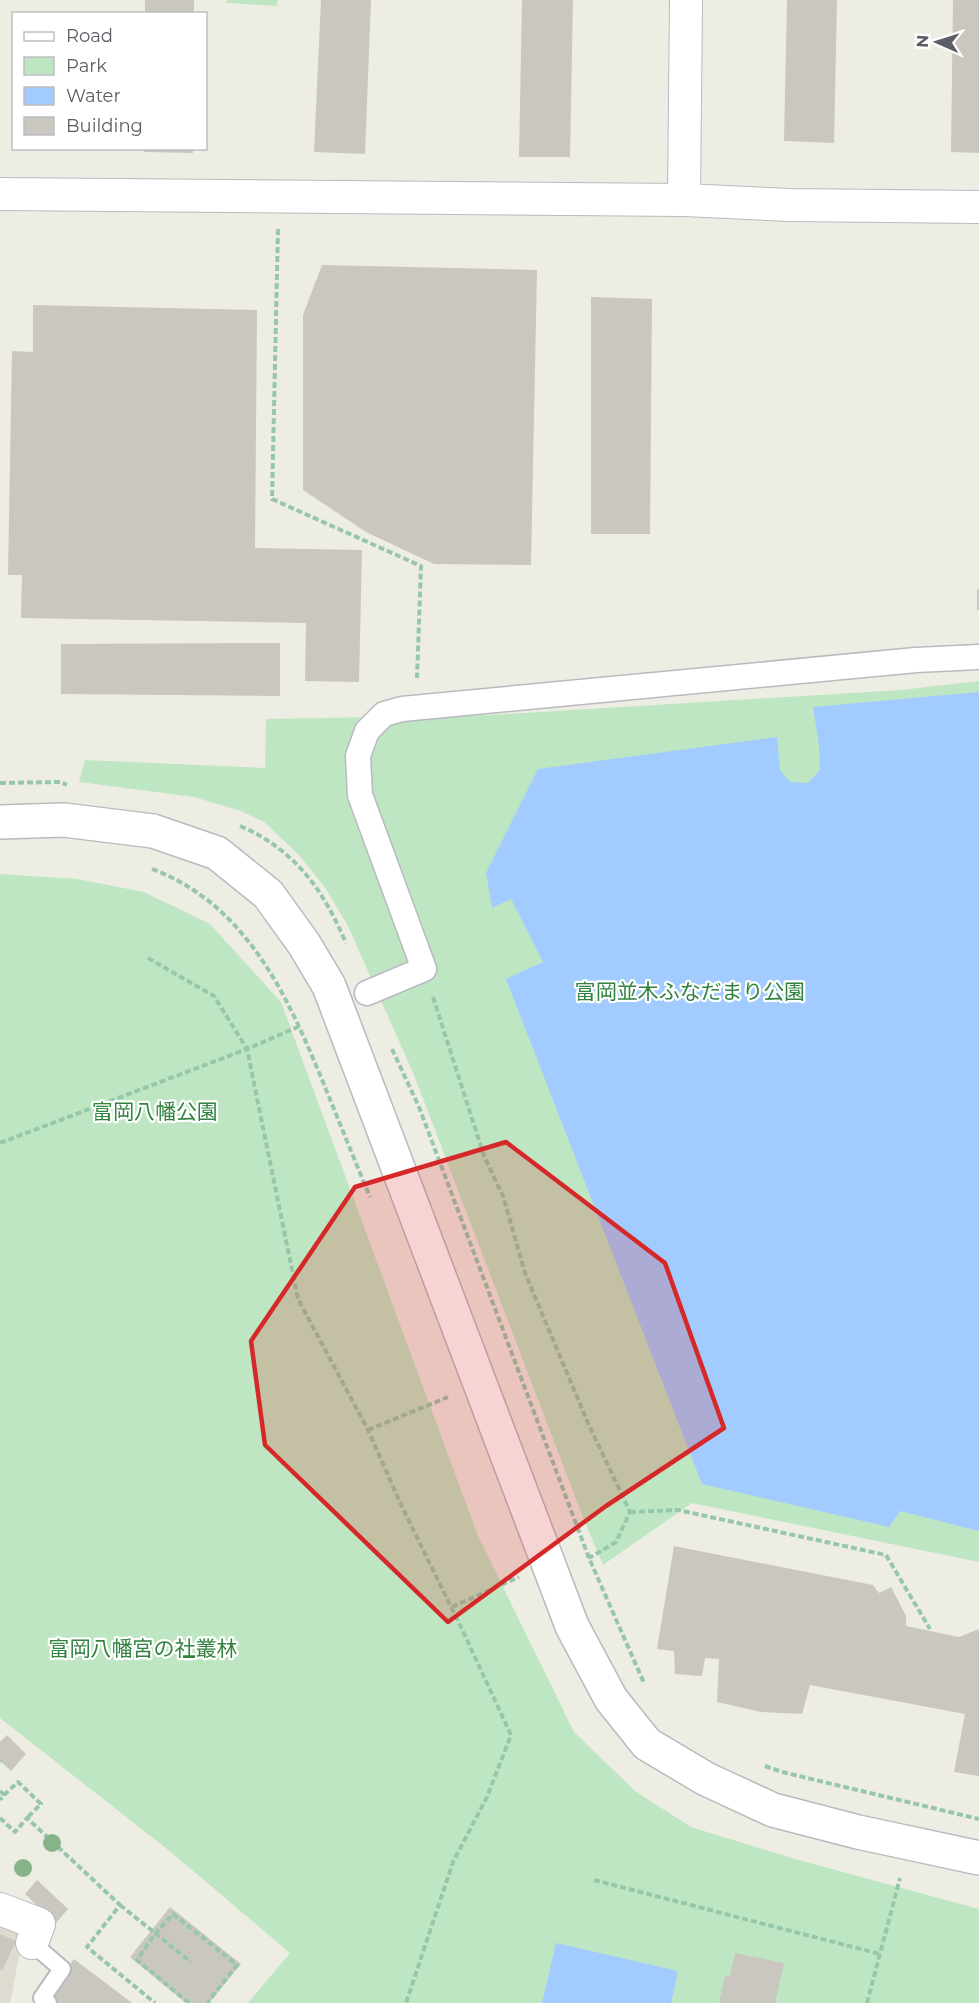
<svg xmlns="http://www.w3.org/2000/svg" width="979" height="2003" font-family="Montserrat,'Noto Sans JP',sans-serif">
<rect width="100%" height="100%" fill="#eeede3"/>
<path fill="#dedcd1" d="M0,1922l24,9 -14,72h-10z"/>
<path fill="#bee6c3" d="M227,0h51l-1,6 -50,-3z
M979,681v881l-287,-59 -89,62 -17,-40 -172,-450 -66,-149 -22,-37 -27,-34 -35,-33 -23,-11 -47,-14 -115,-15 6,-22 180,8 1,-49 225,-4 410,-25z
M0,874l77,5 67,13 66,32 71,78 197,534 96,196 61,59 56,36 104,32 184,50v94h-731l42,-50 -118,-100 -172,-135z"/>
<path fill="#a2ccff" d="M979,692v839l-79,-20 -11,16 -187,-43 -196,-505 37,-17 -32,-63 -19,9 -6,-35 52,-104 239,-32 3,33 10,12 18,1 12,-13 -1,-24 -6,-39z
M556,1943l122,28 -7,32h-129z"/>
<path fill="#c9c7c0" d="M145,0h49v14h-49z
M321,0h50l-6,154 -51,-2z
M522,0h51l-3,157h-51z
M787,0h50l-3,143 -50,-2z
M953,0h26v153l-28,-1z
M144,148h49v5l-49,-1z
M322,265l215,5 -6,295 -97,-1 -68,-32 -63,-42v-175z
M591,297l61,2 -2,235h-59z
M33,305l224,5 -2,238 107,2 -3,132 -54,-1 1,-58 -285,-5 1,-43h-14l4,-224 21,1z
M977,589h2v21h-2z
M280,643v53l-219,-2v-50z
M674,1546l199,39 6,8 12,-6 15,29v10l53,11 20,-8v147l-25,-4 11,-58 -155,-29 -8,29 -41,-2 -44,-10 2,-43 -14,-1 -3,18 -27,-2 -1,-23 -17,-2z
M7,1735l19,19 -15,17 -11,-10v-19z
M37,1880l31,29 -12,14 -31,-29z
M170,1907l71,57 -32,39h-23l-56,-46z
M0,1934l16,7 -14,30 -2,-2z
M735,1953l49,10 -9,40h-56l6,-28 5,1z
M74,1959l58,44h-75l-10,-8z"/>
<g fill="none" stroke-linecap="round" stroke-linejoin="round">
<defs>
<path id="service" d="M32,1943l30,26 -20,29 6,5"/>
<path id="pedestrian" d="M367,731l17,-17 18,-5 514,-49 63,-3
M367,993l57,-24 -64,-174 -2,-39 9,-25 11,-11"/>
<path id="minor" d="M0,194l684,6 106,5 189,2
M684,200l2,-200
M0,1909l39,15 -7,19"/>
<path id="tertiary" d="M0,822l64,-2 89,11 64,22 51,41 36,50 25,42 243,640 39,73 36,45 59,35 67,31 85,22 121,26"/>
</defs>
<use href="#service" stroke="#b8babf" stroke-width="20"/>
<use href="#pedestrian" stroke="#b8babf" stroke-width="27"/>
<use href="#minor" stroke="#b8babf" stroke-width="34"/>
<use href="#tertiary" stroke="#b8babf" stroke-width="36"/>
<path stroke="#97c7ab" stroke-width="4" stroke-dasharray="6 3" stroke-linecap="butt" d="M278,229l-6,270 149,67 -4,112
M0,783l61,-1 6,3
M240,826c54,23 83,63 106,117
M152,869c96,36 137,130 173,218 15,37 30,74 45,110
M148,958l66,38 33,53 51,250 70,131 35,79 57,116 51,110 -24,62 -34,65 -47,141
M433,997l51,159 19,40 22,77 63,150 42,89 -14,30 -27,16
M392,1049l27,58 170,451 55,125
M0,1143l247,-94 53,-23
M368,1430l80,-33
M630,1512l48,-2 208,45 44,74
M452,1607l67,-30
M0,1761l1,1
M765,1766l17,6 197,47
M0,1791l4,4 -4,5
M4,1795l14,-13 23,22 -14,14
M0,1818l15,14 12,-14 93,87 -33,42 68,56
M594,1880l286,74
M120,1905l71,57
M189,2003l-52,-43 18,-26 18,-20 64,51 -30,38
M867,2003l33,-125"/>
<use href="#service" stroke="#fff" stroke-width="16"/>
<use href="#pedestrian" stroke="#fff" stroke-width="24"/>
<use href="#minor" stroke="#fff" stroke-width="32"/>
<use href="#tertiary" stroke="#fff" stroke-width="33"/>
</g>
<g fill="#87b389">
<circle cx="52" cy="1843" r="9"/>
<circle cx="23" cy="1868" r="9"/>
</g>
<path fill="#d62828" fill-opacity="0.2" stroke="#d62828" stroke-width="4.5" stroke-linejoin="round" d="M506,1142l159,121 59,165 -118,78 -158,116 -183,-177 -14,-104 104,-154z"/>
<g text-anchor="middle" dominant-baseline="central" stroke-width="4.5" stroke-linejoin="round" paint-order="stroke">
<g font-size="21" fill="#328340" stroke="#fff">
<text x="690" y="991">富岡並木ふなだまり公園</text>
<text x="155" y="1111">富岡八幡公園</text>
<text x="143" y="1648">富岡八幡宮の社叢林</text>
</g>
</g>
<rect x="12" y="12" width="195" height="138" fill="#ffffff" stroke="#bdbfc1" stroke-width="1.5"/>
<rect x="24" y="32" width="30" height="9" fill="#ffffff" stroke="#bdbfc1" stroke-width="1.5"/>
<text x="66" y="42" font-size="18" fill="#5b5e64">Road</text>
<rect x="24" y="57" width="30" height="18" fill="#bee6c3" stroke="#bdbfc1" stroke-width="1.5"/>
<text x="66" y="72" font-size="18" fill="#5b5e64">Park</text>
<rect x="24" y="87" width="30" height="18" fill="#a2ccff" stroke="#bdbfc1" stroke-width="1.5"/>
<text x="66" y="102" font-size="18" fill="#5b5e64">Water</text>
<rect x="24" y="117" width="30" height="18" fill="#c9c7c0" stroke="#bdbfc1" stroke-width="1.5"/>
<text x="66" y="132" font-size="18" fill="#5b5e64">Building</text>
<g transform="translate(937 42) rotate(273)" stroke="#ffffff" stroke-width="4.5" paint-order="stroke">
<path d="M0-4.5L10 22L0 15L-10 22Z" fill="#5b5e64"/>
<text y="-9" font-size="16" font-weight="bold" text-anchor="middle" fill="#5b5e64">N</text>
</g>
</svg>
